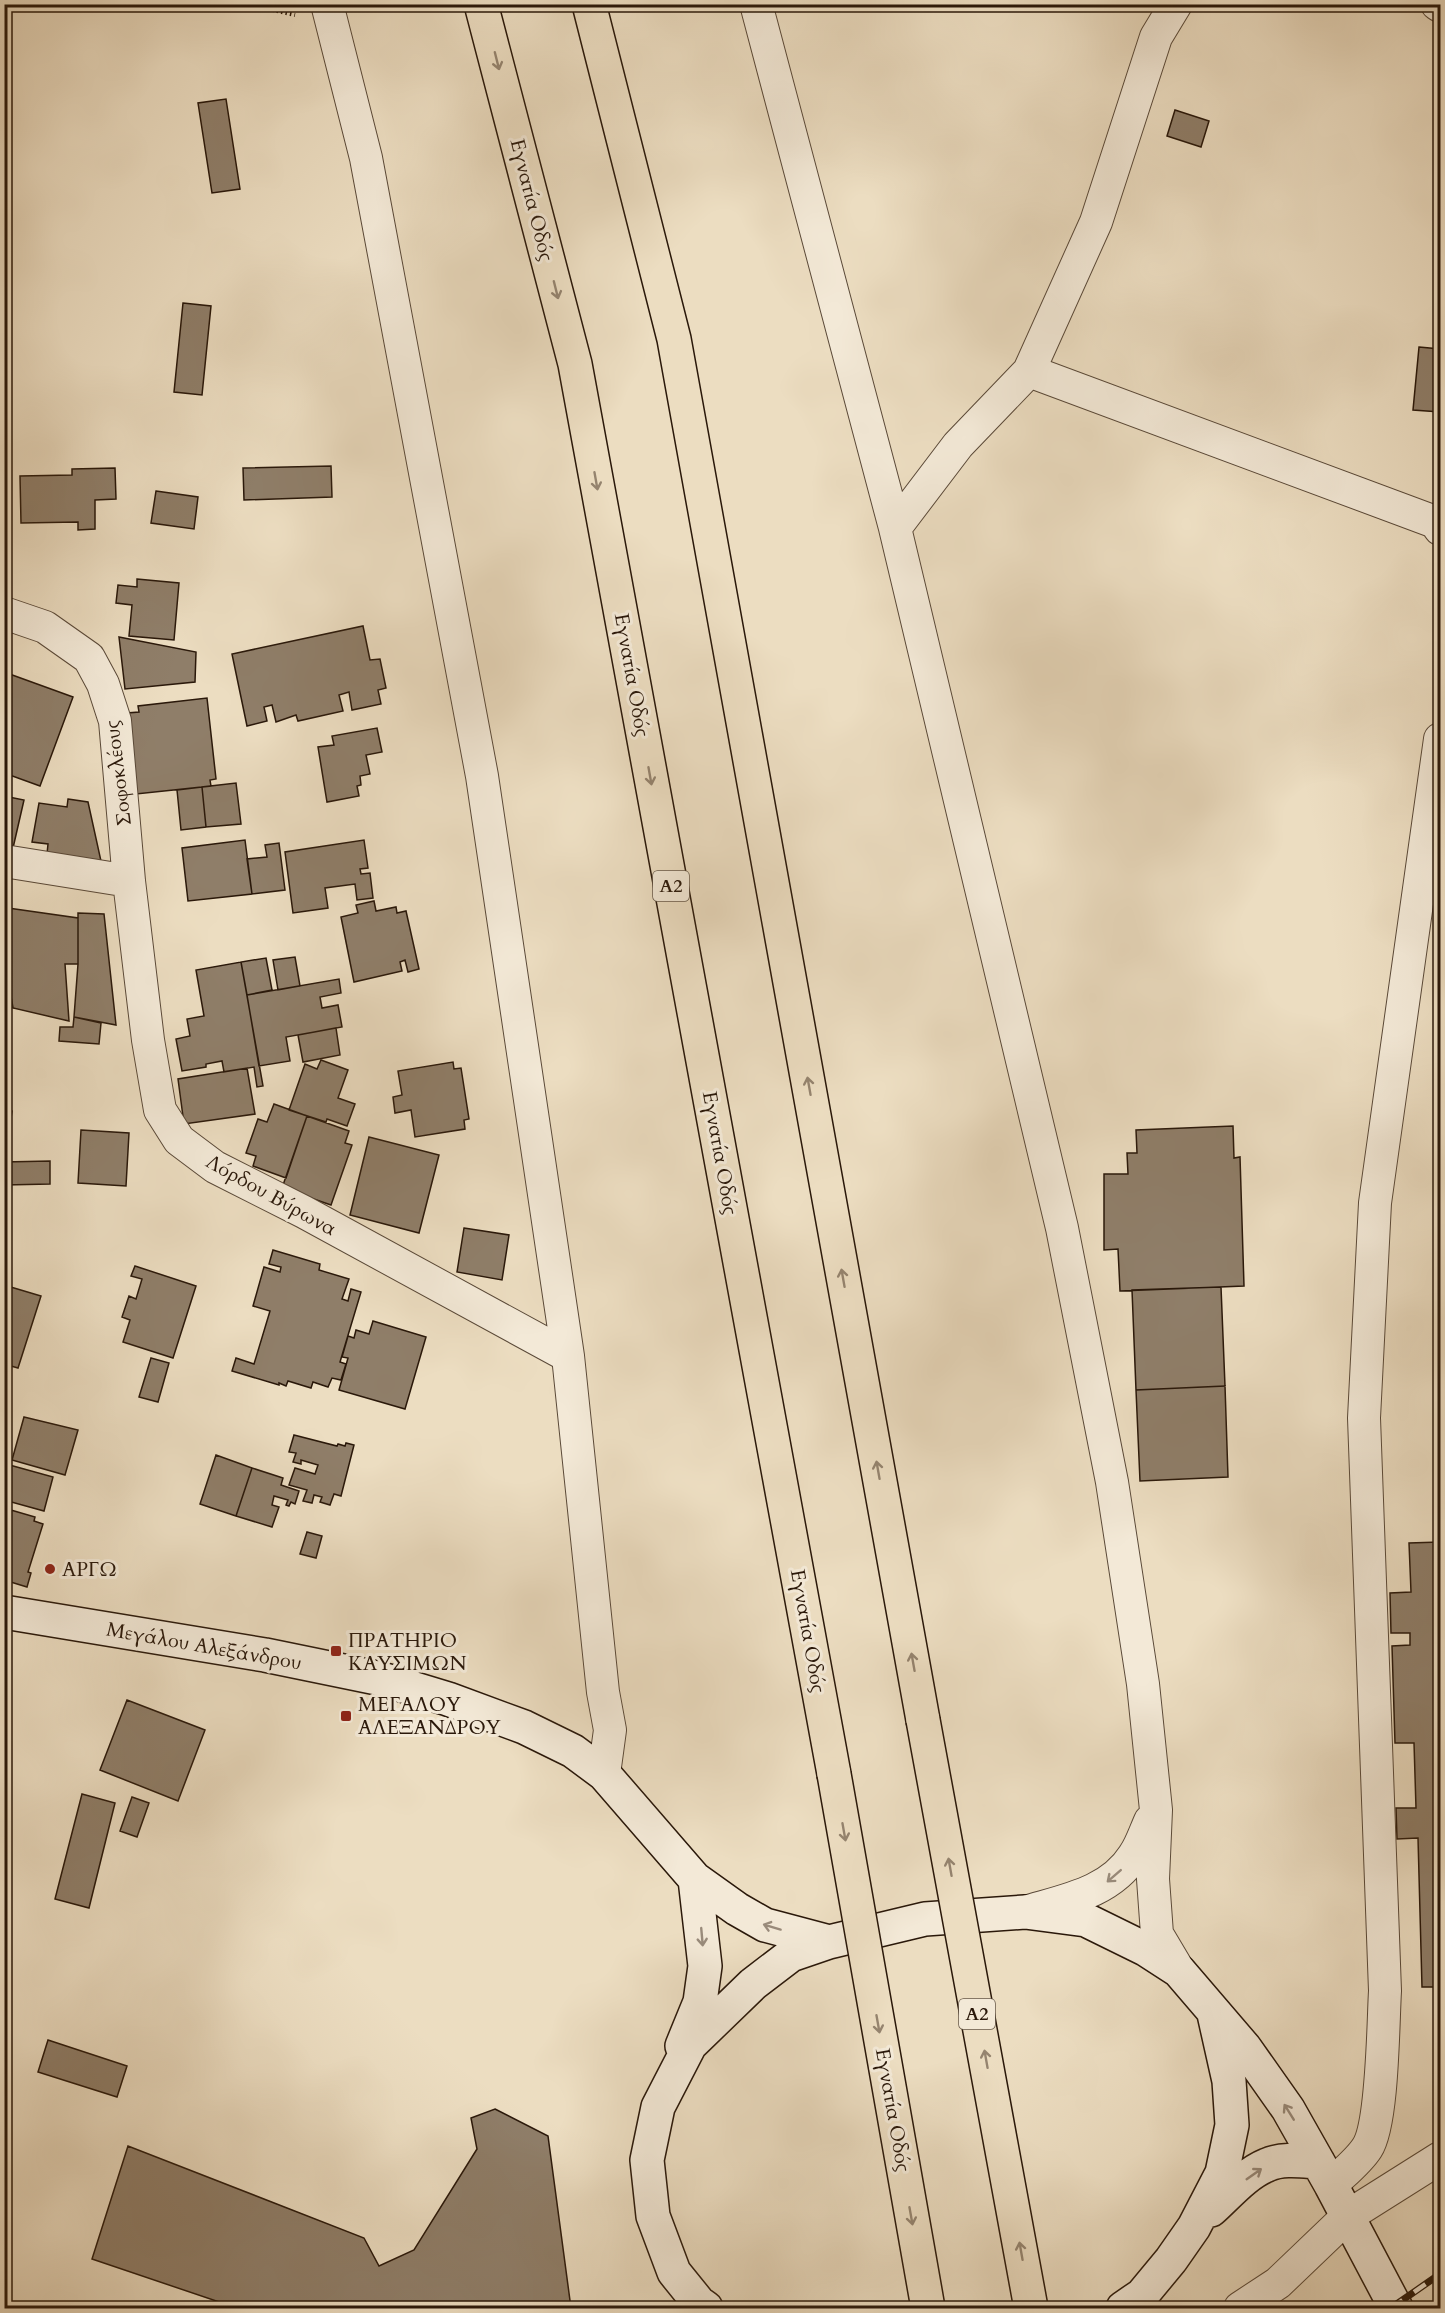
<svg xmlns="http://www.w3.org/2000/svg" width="1445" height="2313" font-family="Cardo,serif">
<rect width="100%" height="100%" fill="#ecddc1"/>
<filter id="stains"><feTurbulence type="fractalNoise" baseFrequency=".00333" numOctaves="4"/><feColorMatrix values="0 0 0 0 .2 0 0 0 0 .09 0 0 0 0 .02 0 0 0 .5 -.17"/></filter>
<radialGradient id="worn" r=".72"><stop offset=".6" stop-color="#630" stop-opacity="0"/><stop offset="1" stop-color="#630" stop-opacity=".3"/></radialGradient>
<path fill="#8f7e69" stroke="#2a180a" stroke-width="1.5" d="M226,99l14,90 -28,4 -14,-90z
M1175,110l34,11 -8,26 -34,-11z
M183,303l28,3 -9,89 -28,-3z
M1419,347l21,2v63l-27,-2z
M331,466l1,31 -88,3 -1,-32z
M115,468l1,31 -21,1v29l-17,1v-8l-57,1 -1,-47 52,-1v-6z
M156,491l42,6 -4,32 -43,-6z
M137,579l42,4 -5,57 -45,-4 3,-31 -16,-2 2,-18 19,2z
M363,626l7,34 10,-1 6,29 -8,2 3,14 -29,6 -3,-18 -10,3 4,16 -45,10 -2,-6 -20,7 -4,-17 -8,2 3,14 -20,5 -15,-72z
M119,637l77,15 -1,30 -70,7z
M4,672l69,25 -33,89 -36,-13z
M207,698l9,81 -6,1 1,6 -75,8 -9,-81 12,-1 -1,-6z
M377,728l5,24 -16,3 4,19 -10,2 1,9 -4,1 2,10 -32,6 -9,-55 16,-2 -2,-9z
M236,783l5,41 -35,3 -4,-40z
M202,787l4,40 -25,3 -4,-40z
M4,796l20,4 -11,48 -9,-2z
M68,799l20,3 13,59 -54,-7 1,-10 -16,-2 7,-39 28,4z
M245,840l7,54 -64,7 -6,-53z
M364,840l4,28 -8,1 1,5 9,-1 3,25 -16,2 -2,-16 -30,4 3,20 -35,5 -8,-61z
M279,843l6,47 -33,4 -5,-35 20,-2 -2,-12z
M374,901l2,10 20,-4 1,6 9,-2 13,58 -11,3 -3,-12 -5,2 2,9 -48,11 -13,-65 17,-4 -2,-8z
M8,908l70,10v46h-13l4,57 -56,-13 -7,-41 1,-13h-3z
M78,913l26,1 12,111 -42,-8 4,-53z
M295,957l5,29 -22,4 -5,-30z
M266,958l6,32 -25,5 -6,-33z
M241,962l22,124 -6,1 -3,-20 -30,5 -2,-11 -16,3v3l-24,4 -6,-32 14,-3 -3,-17 17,-3 -8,-46z
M4,967h2l7,41 -9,-3z
M339,979l2,14 -21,4 2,11 16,-3 4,22 -56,10 4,24 -31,5 -12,-71z
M74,1017l27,6 -2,21 -40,-3 1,-14h13z
M336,1028l4,27 -37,7 -5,-27z
M321,1060l27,10 -10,28 17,6 -8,22 -20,-7 -1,3 -37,-12 16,-46 12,5z
M453,1062l1,7 7,-1 8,51 -5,1 1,9 -50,8 -4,-27 -16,3 -2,-16 9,-2 -4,-24z
M247,1068l8,46 -71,10 -6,-45z
M274,1104l33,12 -21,62 -33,-12 3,-10 -10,-3 12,-34 9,3z
M4,1109l8,2 -4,27 -4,-1z
M307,1116l42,15 -4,12 7,2 -21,60 -49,-17z
M1233,1126l1,32 6,-1 4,129 -124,5 -2,-42 -14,1v-76h24l-1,-21h10l-1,-23z
M81,1130l48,3 -3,53 -48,-3z
M369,1137l70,18 -20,78 -69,-18z
M50,1161v23l-46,1v-23z
M464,1228l45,7 -7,45 -45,-8z
M273,1250l47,14 -1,6 30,9 -7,20 6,2 3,-12 10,3 -21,70 6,2 -5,16 -9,-2 -4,9 -15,-5 -2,6 -23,-7 -2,5 -7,-3v2l-47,-14 4,-13 18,6 16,-53 -17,-5 11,-39 16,5 1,-5 -12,-3z
M135,1266l61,20 -23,72 -50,-16 7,-22 -8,-3 7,-21 7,3 6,-20 -11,-3z
M4,1285l37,11 -23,72 -14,-4z
M1221,1287l4,99 -89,4 -4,-100z
M373,1321l53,16 -21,72 -66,-19 9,-32 -6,-1 6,-21 6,2 2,-8 13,4z
M151,1358l18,5 -11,39 -19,-5z
M1225,1386l3,91 -88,4 -4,-91z
M24,1417l54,13 -13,45 -53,-15z
M294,1435l43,11 1,-2 7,2 1,-3 8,2 -13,51 -7,-2 -4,11 -10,-3 2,-5 -8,-2 -2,8 -9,-2 4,-11 -18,-5 6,-17 20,6 3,-9 -17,-5v4l-8,-2 3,-9 -7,-1z
M216,1455l36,13 -16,48 -36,-12z
M6,1464l47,13 -9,34 -40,-11z
M252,1468l31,10 -2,7 18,6 -4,13 -4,-2 -2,4 -3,-1 2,-5 -14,-4 -2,9 7,2 -7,20 -36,-11z
M4,1508l31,9 -1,4 9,3 -15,48 3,1 -4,14 -23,-7z
M307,1532l15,4 -6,22 -16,-4z
M1440,1542v445h-18l-4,-149 -21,1 -1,-31h20l-2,-65h-19l-3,-97 18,-1v-12h-19l-1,-40 21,-1 -2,-49z
M127,1700l78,30 -27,71 -78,-31z
M82,1794l33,9 -26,105 -34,-9z
M132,1797l17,6 -12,34 -17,-6z
M48,2040l79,26 -10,31 -79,-25z
M495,2109l53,27 23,172h-334l-145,-49 36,-113 236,92 15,28 35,-16 63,-101 -6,-31z"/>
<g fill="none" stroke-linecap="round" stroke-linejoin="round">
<defs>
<path id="street" d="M327,4l39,154 116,618 86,580 35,336 7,38 -6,44
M756,4l139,524 167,700 50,254 31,202 13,126 -3,69 4,55 22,37
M1437,4l3,2
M1029,371l67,-149 60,-185 20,-33
M895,528l63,-83 71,-74 406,151 5,7
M4,613l41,14 44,31 14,26 12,37 14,160 19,159 12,70 19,30 36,27 89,45 264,144
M4,861l125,20
M1025,1912c40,-12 85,-19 109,-57 7,-10 11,-23 16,-34
M1331,2185c11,-11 27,-23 36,-37 16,-24 16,-125 18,-157l-21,-573 11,-215 65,-464
M1240,2308l38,-25 70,-67 92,-58"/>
<path id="secondary" d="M4,1612l261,43 117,24 66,20 76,28 49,24 31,23 91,105 42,30 28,16 64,17
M682,2046l18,-44 5,-36 -10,-87
M1211,2210c17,-15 34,-36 56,-45 15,-7 35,-4 51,-3
M706,2308l-7,-5 -25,-31 -21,-56 -6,-56 11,-53 32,-62 63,-61 38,-29 38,-13 96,-23 100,-7 61,8 59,29 34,22 66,77 43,61 43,76 65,123
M1123,2308l19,-13 29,-35 23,-33 28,-54 10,-48 -3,-44 -15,-67"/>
<path id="highway" d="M481,4l94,360 259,1410
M589,4l85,335 249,1381"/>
</defs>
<use href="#street" stroke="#5a4938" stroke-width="34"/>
<use href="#secondary" stroke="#2a180a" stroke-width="36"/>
<use href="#highway" stroke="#2a180a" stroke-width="36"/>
<path stroke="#2a180a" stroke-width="4" stroke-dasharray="1.5 3" stroke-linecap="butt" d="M246,4l49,11"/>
<use href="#street" stroke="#f3e9d7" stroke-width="32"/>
<use href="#secondary" stroke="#f3e9d7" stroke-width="33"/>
<use href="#highway" stroke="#ecddc1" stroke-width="33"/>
<defs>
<path id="rail" d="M1391,2308l49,-34"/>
</defs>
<use href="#rail" stroke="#2a180a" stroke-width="7"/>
<use href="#rail" stroke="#f3e9d7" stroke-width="4.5" stroke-dasharray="14" stroke-linecap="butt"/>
<defs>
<path id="highway-bridge" d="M923,1720l108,588
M834,1774l94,534"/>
</defs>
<use href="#highway-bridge" stroke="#2a180a" stroke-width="36" stroke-linecap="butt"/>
<use href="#highway-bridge" stroke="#ecddc1" stroke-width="33"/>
</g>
<defs><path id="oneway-shaft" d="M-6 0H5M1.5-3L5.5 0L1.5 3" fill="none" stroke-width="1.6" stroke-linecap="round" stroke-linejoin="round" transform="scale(1.5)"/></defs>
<g stroke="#95846f">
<use href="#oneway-shaft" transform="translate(497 61) rotate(76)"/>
<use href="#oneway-shaft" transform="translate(556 290) rotate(76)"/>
<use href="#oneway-shaft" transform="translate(596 481) rotate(80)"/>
<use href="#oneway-shaft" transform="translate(650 776) rotate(80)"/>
<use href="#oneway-shaft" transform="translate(809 1086) rotate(-100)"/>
<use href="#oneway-shaft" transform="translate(843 1278) rotate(-100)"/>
<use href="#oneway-shaft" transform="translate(878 1470) rotate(-100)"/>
<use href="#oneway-shaft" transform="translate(913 1662) rotate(-100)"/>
<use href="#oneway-shaft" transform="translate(844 1832) rotate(80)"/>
<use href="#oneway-shaft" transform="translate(950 1867) rotate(-100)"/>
<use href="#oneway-shaft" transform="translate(878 2024) rotate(80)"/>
<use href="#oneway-shaft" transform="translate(986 2059) rotate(-100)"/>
<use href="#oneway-shaft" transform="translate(911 2216) rotate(80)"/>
<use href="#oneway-shaft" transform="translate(1021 2251) rotate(-100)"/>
</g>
<g stroke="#998b7b">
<use href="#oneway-shaft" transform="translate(1114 1876) rotate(139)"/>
<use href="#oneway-shaft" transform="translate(772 1927) rotate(-163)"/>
<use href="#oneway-shaft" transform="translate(702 1937) rotate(85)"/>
<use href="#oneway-shaft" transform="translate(1289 2112) rotate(-122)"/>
<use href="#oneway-shaft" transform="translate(1254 2174) rotate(-35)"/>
</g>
<g fill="#8f2418" stroke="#f3e9d7" stroke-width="2">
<circle cx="50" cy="1569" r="6"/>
<rect x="330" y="1645" width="12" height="12" rx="3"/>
<rect x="340" y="1710" width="12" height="12" rx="3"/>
</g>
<g text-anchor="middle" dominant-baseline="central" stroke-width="6" stroke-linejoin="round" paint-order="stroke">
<g fill="#f3e9d7" stroke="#665748" stroke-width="1.5">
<rect x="653" y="871" width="36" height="30" rx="4.5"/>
<rect x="959" y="1999" width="36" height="30" rx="4.5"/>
</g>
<g font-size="18" font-weight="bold" fill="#2a180a">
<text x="671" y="886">Α2</text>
<text x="977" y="2014">Α2</text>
</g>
<g font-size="20" fill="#2a180a" stroke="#f3e9d7">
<text transform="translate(532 200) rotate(76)">Εγνατία Οδός</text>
<text transform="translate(632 675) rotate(80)">Εγνατία Οδός</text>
<text transform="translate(118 773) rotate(-97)">Σοφοκλέους</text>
<text transform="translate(720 1153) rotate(80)">Εγνατία Οδός</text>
<text transform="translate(271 1195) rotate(29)">Λόρδου Βύρωνα</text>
<text transform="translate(808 1631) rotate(80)">Εγνατία Οδός</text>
<text transform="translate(204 1646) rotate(10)">Μεγάλου Αλεξάνδρου</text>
<text transform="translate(893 2110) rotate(80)">Εγνατία Οδός</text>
</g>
<g font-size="20" fill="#2a180a" stroke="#f3e9d7" text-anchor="start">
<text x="62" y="1569">ΑΡΓΩ</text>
<text x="348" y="1640">ΠΡΑΤΗΡΙΟ<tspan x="348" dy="23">ΚΑΥΣΙΜΩΝ</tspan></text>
<text x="358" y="1704">ΜΕΓΑΛΟΥ<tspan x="358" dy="23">ΑΛΕΞΑΝΔΡΟΥ</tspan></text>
</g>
</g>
<rect width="1445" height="2313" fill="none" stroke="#ecddc1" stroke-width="24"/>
<rect x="6" y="6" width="1433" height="2301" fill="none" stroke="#2a180a" stroke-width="3"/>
<rect x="12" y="12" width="1421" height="2289" fill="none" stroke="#2a180a" stroke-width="1.5"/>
<rect width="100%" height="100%" filter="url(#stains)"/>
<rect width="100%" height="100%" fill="url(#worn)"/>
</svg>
